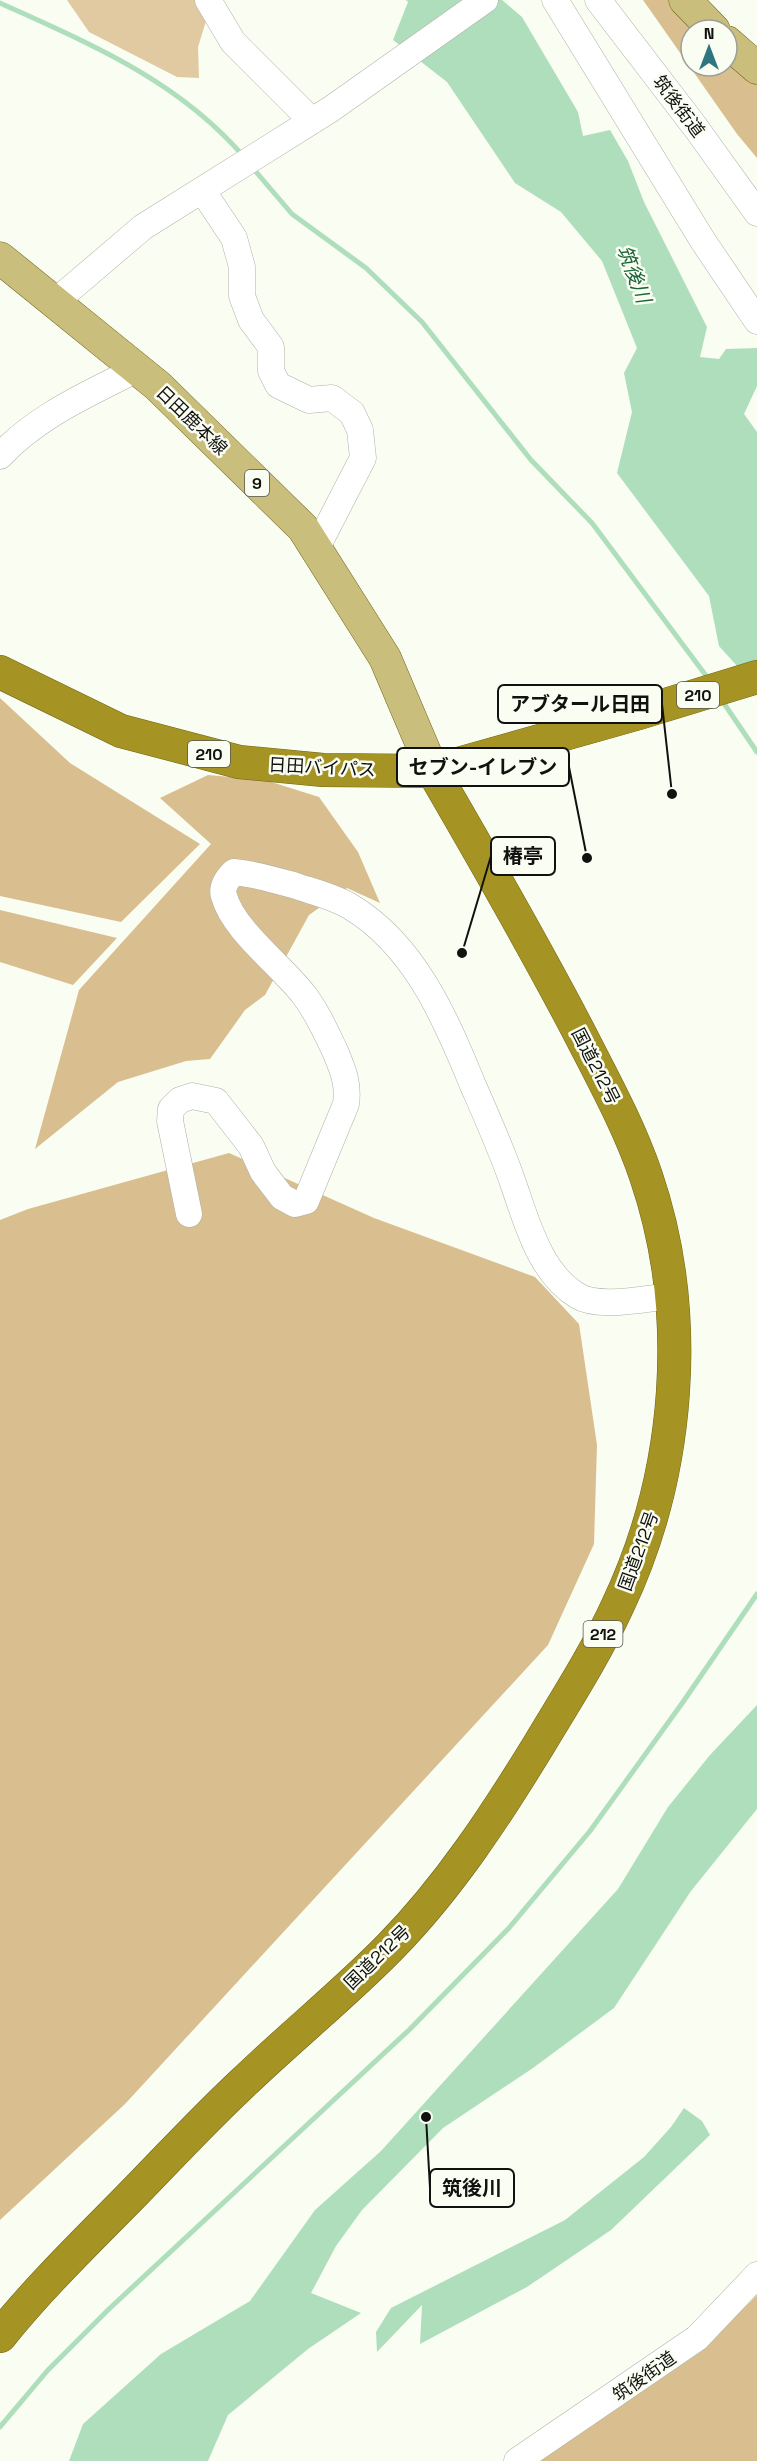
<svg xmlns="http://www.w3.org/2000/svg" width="757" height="2461" font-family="'Space Grotesk','Noto Sans JP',sans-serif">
<rect width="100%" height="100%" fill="#fafdf2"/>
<path fill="#e1caa2" d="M67,0h131l8,21 -8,26 1,31 -22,-1 -88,-45z"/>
<path fill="#d9be8f" d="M643,0h36l27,30h-15v36h36v-16l30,14v94l-20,-24z
M0,698l70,65 130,81 -79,78 -121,-26z
M208,775l57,5 54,17 39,55 22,51 -33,-15 -38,27 -44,80 -20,15 -35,49 -24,2 -68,21 -83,67 44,-159 132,-146 -51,-46z
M0,910l117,28 -44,47 -73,-23z
M229,1153l145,65 161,59 44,47 18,121 -3,99 -46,101 -423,459 -125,116v-1000l28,-11z
M757,2295v166h-223l56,-34 110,-75z"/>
<path fill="#aedebc" d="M406,0h96l20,17 56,95 5,24 27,-6 18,31 16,41 63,125 -7,30 19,2 7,-10 31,-1v38l-13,28 13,18v256l-38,-42 -10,-50 -92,-123 15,-61 -8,-39 13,-25 -35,-87 -41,-49 -46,-29 -68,-101 -54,-42 15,-38z
M757,1705v104l-66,82 -77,117 -81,60 -90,60 -81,82 -26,36 -25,47 50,20 -53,36 -80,66 -20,46h-139l14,-37 78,-70 89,-53 65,-91 66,-59 237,-262 50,-82 42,-52z
M684,2108l18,13 8,14 -99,95 -84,57 -107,57 2,-39 -45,47 -1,-20 15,-24 174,-88 79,-63 27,-30z"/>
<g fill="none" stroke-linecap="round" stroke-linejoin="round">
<path stroke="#aedebc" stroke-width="5" d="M0,3c90,41 178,77 244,154
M251,166l41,48 74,54 56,54 109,138 61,63 118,158
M721,699l36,53
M0,2427l48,-57 61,-61 300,-279 100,-102 81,-97 93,-129 74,-108"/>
<defs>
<path id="minor" d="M208,0l25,42 79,79
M555,0l148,241 54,80
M598,0l98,128 61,85
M202,190l32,48 8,29v29l9,24 20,27v24l7,14 31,15 23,-2 20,15 8,17 3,28 -47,91
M55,302l88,-75 188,-118 154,-109
M0,456c38,-41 89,-62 137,-87
M189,1214l-19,-93 1,-12 9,-9 12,-4 24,5 35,45 12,26 19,25 13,7 11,-3 40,-97c3,-20 -3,-34 -11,-53 -9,-19 -18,-39 -31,-56 -22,-29 -71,-65 -80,-99 -3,-10 4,-18 10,-24 22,2 41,8 62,14 18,6 39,11 55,21 63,38 94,110 121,176 14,32 28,63 40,97 14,39 27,93 66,116 22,13 69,2 94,0
M517,2461l180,-123 60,-63"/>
<path id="major" d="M685,0l29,30
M727,42l30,26
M0,258l158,128 145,142 82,130 48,113"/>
<path id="highway" d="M0,672l121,59 118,31 84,8 110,1 206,-58 118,-36
M0,2336c41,-51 88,-96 134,-143 37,-38 73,-77 112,-113 47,-45 99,-87 144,-133 59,-60 106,-132 150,-204 27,-45 56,-90 78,-138 62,-131 75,-291 28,-429 -17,-50 -43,-97 -67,-144 -46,-88 -96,-175 -146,-261"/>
</defs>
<use href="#minor" stroke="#afb1a8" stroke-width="27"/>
<use href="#major" stroke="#71661c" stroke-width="33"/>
<use href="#highway" stroke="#71661c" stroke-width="34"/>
<use href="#minor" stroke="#fff" stroke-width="26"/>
<use href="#major" stroke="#c9be7b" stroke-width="32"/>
<use href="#highway" stroke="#a59323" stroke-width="33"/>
</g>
<g text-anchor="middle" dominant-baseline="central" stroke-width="5" stroke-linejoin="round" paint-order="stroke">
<g fill="#fafdf2" stroke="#575853" stroke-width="1.5">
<rect x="245" y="470" width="24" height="26" rx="4.5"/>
<rect x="677" y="682" width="42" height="26" rx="4.5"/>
<rect x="188" y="741" width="42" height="26" rx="4.5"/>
<rect x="583.5" y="1621" width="39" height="26" rx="4.5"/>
</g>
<g font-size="16" font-weight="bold" fill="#11120f">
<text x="257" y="483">9</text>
<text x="698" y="695">210</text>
<text x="209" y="754">210</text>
<text x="603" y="1634">212</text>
</g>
<g font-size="18" fill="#11120f" stroke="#fafdf2">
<text transform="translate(679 106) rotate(53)">筑後街道</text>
<text transform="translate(192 420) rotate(44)">日田鹿本線</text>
<text transform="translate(322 767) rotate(3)">日田バイパス</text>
<text transform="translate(596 1066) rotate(63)">国道212号</text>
<text transform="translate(638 1551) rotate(-70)">国道212号</text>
<text transform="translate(377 1957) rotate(-44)">国道212号</text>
<text transform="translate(644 2376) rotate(-35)">筑後街道</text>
</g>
<g font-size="20" font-style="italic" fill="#1c653a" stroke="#fafdf2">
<text transform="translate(634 274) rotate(69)">筑後川</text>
</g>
</g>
<path fill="none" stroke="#11120f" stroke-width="2" d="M672 794L662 704M587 858L569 767M462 953L491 856M426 2117L430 2188"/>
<g fill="#11120f" stroke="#fafdf2" stroke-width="2">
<circle cx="672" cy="794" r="6"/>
<circle cx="587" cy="858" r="6"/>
<circle cx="462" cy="953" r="6"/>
<circle cx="426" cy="2117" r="6"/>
</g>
<g fill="#fafdf2" stroke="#11120f" stroke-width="2">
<rect x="498" y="685" width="164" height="38" rx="6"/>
<rect x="397" y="748" width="172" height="38" rx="6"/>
<rect x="491" y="837" width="64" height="38" rx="6"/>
<rect x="430" y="2169" width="84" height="38" rx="6"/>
</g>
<g font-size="20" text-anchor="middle" font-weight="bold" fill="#11120f">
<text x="580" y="711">アブタール日田</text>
<text x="483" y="774">セブン-イレブン</text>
<text x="523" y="863">椿亭</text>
<text x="472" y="2195">筑後川</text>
</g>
<g transform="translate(709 48)"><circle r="28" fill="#fafdf2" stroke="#9d9f97" stroke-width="1.5"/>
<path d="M0-4.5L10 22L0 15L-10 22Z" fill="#2e757f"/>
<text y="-9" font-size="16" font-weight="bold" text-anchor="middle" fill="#11120f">N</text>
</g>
</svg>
